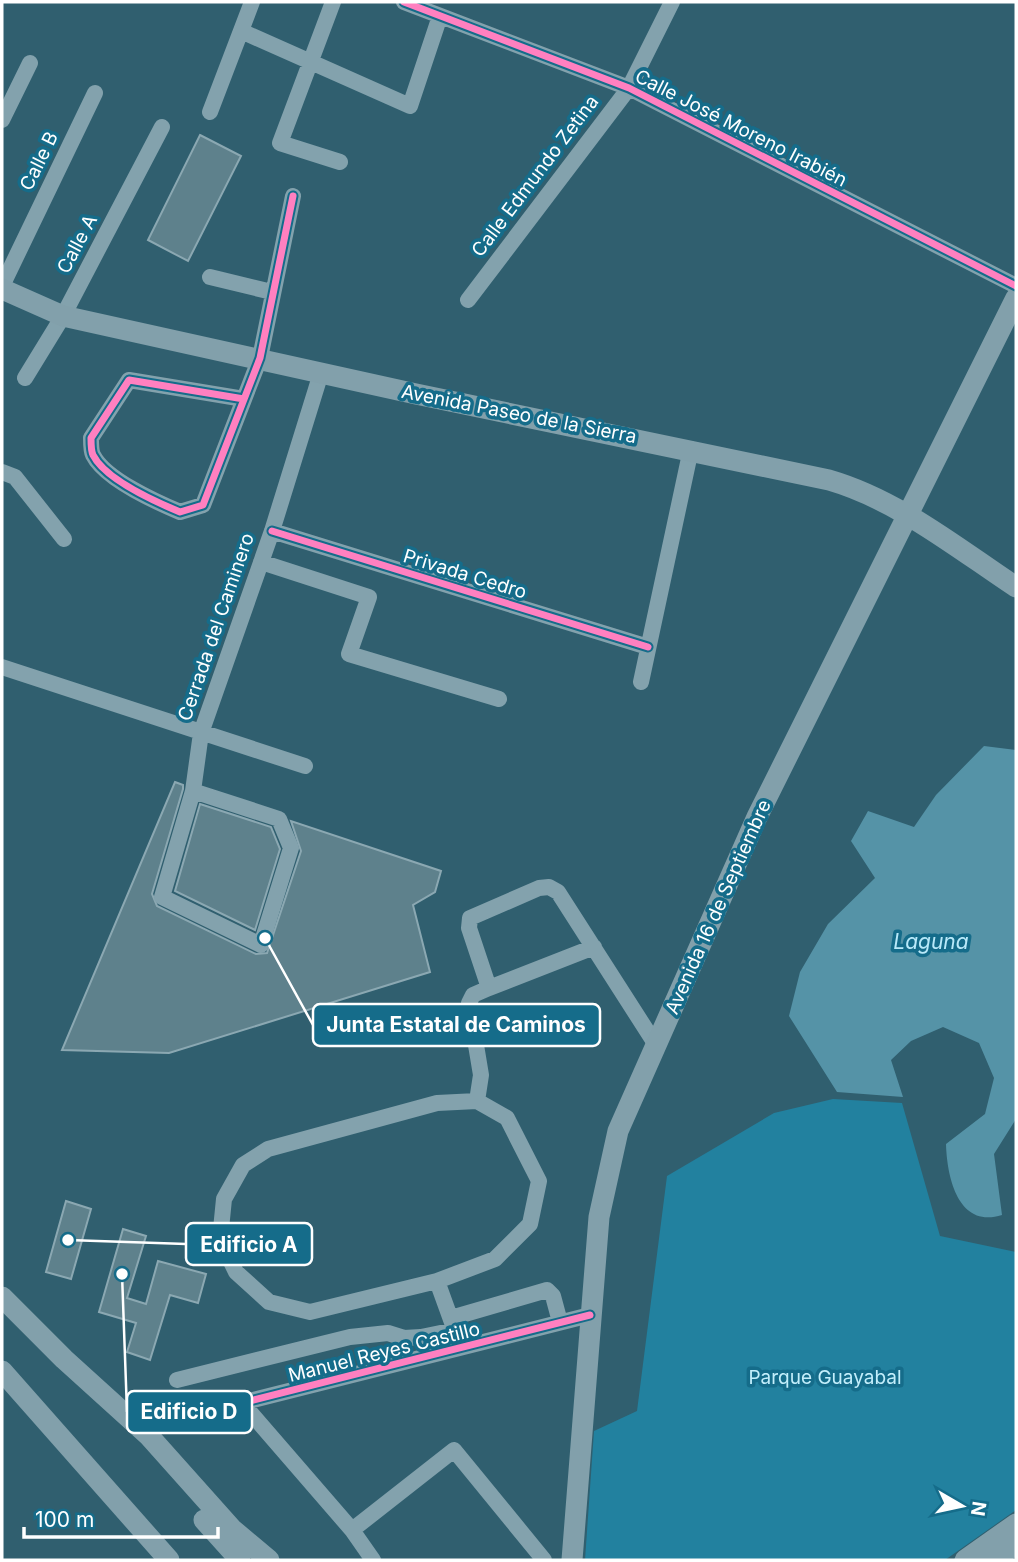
<svg xmlns="http://www.w3.org/2000/svg" width="1018" height="1562" font-family="Inter,sans-serif">
<rect width="100%" height="100%" fill="#305f6f"/>
<path fill="#22819f" d="M833,1099l69,4 38,133 76,16v258l-71,50h-360l9,-129 43,-20 30,-235 107,-63z"/>
<path fill="#5593a7" d="M984,746l32,4v369l-22,35 8,61c-44,14 -55,-38 -56,-71l39,-30 9,-36 -15,-35 -36,-16 -32,14 -20,19 12,37 -66,-5 -48,-76 11,-44 28,-48 47,-46 -24,-37 17,-30 46,16 22,-32z"/>
<path fill="#5e818c" stroke="#8ba8b2" stroke-width="2" d="M200,135l41,21 -53,105 -40,-21z
M175,782l8,3v4l-31,105 5,12 99,48 11,-1 34,-102 -10,-30 150,50 -6,21 -22,13 17,67 -261,81 -107,-3z
M200,804l71,23 9,22 -25,81 -80,-39z
M66,1201l25,8 -20,70 -25,-7z
M123,1229l23,7 -19,62 19,6 12,-43 48,13 -8,29 -28,-8 -20,65 -23,-8 9,-29 -37,-11z"/>
<g fill="none" stroke-linecap="round" stroke-linejoin="round">
<path stroke="#83a2ad" stroke-width="16" d="M333,2l-53,141 60,19
M404,2l225,86 387,198
M241,31l169,75 30,-90
M210,112l42,-110
M2,120l28,-57
M210,277l62,15
M2,286l93,-193
M468,300l161,-212 43,-86
M25,378l38,-62 99,-189
M244,399l-115,-19 -38,58c0,5 0,13 2,17 12,24 63,47 87,57l23,-7 57,-147 33,-162
M2,472l13,5 49,62
M272,531l376,116
M261,562l108,35 -20,57 150,45
M2,667l303,99
M641,682l50,-233
M193,791l86,28 12,29 -30,97 -99,-48 31,-106 8,-58 71,-202 49,-158
M594,947l-105,41 -20,-60 1,-10 69,-30 10,-1 9,5 98,153
M477,1101l30,17 32,63 -9,43 -35,35 -58,22 -127,31 -41,-10 -33,-30 -16,-33 4,-40 19,-34 25,-16 169,-46z
M477,1101l4,-26 -12,-72 4,-8 16,-7
M437,1281l17,47
M451,1318l96,-28 6,6 7,26
M177,1380l173,-43 38,-4 16,5 17,-1 34,-7
M243,1404l109,126 21,30
M186,1417l404,-102
M352,1530l102,-80 90,110"/>
<path stroke="#82a0ab" stroke-width="21" d="M2,289l61,27 353,78 413,86c69,20 128,68 187,107
M2,1297l62,62 85,77 83,93 37,31
M2,1371l167,189
M204,1520l36,40
M572,1560l27,-343 19,-86 139,-314 259,-519
M965,1560l51,-36
M993,1560l23,-16"/>
<defs>
<path id="cycleway" d="M404,2l225,86 387,198
M244,399l-115,-19 -38,58c0,5 0,13 2,17 12,24 63,47 87,57l23,-7 57,-147 33,-162
M272,531l376,116
M186,1417l404,-102"/>
</defs>
<use href="#cycleway" stroke="#156c8a" stroke-width="11"/>
<use href="#cycleway" stroke="#ff80c0" stroke-width="7"/>
</g>
<g text-anchor="middle" dominant-baseline="central" stroke-width="7" stroke-linejoin="round" paint-order="stroke">
<g font-size="19" fill="#fff" stroke="#156c8a">
<text transform="translate(741 128) rotate(27)">Calle José Moreno Irabién</text>
<text transform="translate(39 161) rotate(-64)">Calle B</text>
<text transform="translate(535 176) rotate(-53)">Calle Edmundo Zetina</text>
<text transform="translate(77 244) rotate(-62)">Calle A</text>
<text transform="translate(519 414) rotate(11)">Avenida Paseo de la Sierra</text>
<text transform="translate(465 574) rotate(17)">Privada Cedro</text>
<text transform="translate(216 627) rotate(-71)">Cerrada del Caminero</text>
<text transform="translate(718 907) rotate(-66)">Avenida 16 de Septiembre</text>
<text transform="translate(384 1352) rotate(-14)">Manuel Reyes Castillo</text>
</g>
<g font-size="19" fill="#c3eefb" stroke="#156c8a">
<text x="825" y="1377">Parque Guayabal</text>
</g>
<g font-size="21" font-style="italic" fill="#b9e9f9" stroke="#156c8a">
<text x="931" y="941">Laguna</text>
</g>
</g>
<path fill="none" stroke="#fff" stroke-width="2.5" d="M265 938L313 1025M68 1240L186 1244M122 1274L127 1412"/>
<g fill="#fff" stroke="#156c8a" stroke-width="2.5">
<circle cx="265" cy="938" r="7"/>
<circle cx="68" cy="1240" r="7"/>
<circle cx="122" cy="1274" r="7"/>
</g>
<g fill="#156c8a" stroke="#fff" stroke-width="2.5">
<rect x="313" y="1004" width="287" height="42" rx="7"/>
<rect x="186" y="1223" width="126" height="42" rx="7"/>
<rect x="127" y="1391" width="125" height="42" rx="7"/>
</g>
<g font-size="21" text-anchor="middle" font-weight="bold" fill="#fff">
<text x="456" y="1032">Junta Estatal de Caminos</text>
<text x="249" y="1252">Edificio A</text>
<text x="189" y="1419">Edificio D</text>
</g>
<rect width="1018" height="1562" fill="none" stroke="#ffffff" stroke-width="7"/>
<g transform="translate(962 1506) rotate(99)" stroke="#156c8a" stroke-width="5" paint-order="stroke">
<path d="M0-5L12 26L0 18L-12 26Z" fill="#ffffff"/>
<text y="-10" font-size="19" font-weight="bold" text-anchor="middle" fill="#ffffff">N</text>
</g>
<path d="M24 1527v10h194v-10" fill="none" stroke="#ffffff" stroke-width="3.5"/>
<text x="35" y="1527" font-size="21" fill="#ffffff" stroke="#156c8a" stroke-width="5" paint-order="stroke">100 m</text>
</svg>
